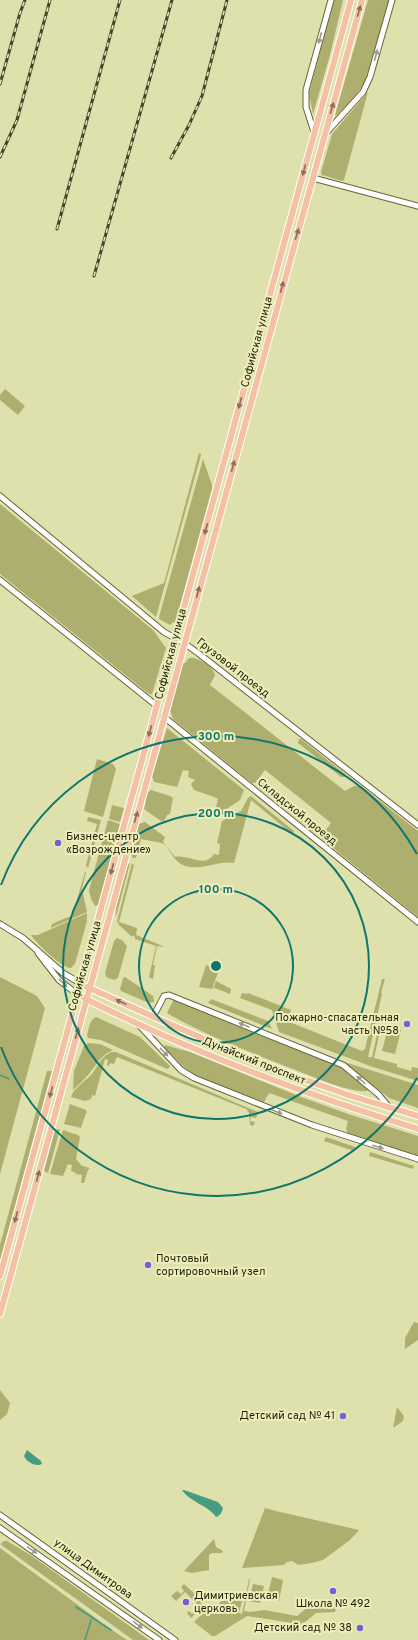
<svg xmlns="http://www.w3.org/2000/svg" width="418" height="1640" font-family="Overpass,sans-serif">
<rect width="100%" height="100%" fill="#dfe1ad"/>
<path fill="#aeae6f" d="M334,0h9l-13,55 -17,59 -4,-20z
M368,0h21l-24,82 -11,16 -18,18 -1,-1z
M368,92l-24,88 -2,1 -19,-6 -1,1 -1,-4 11,-38z
M5,389l20,17 -7,9 -18,-15v-5z
M199,453l2,1 -1,5 -44,158 -24,-21 32,-13z
M203,459l9,26v4l-37,134 -2,-1 -3,3 -11,-6v-2z
M0,504l153,126 13,18 -14,46h-3l-149,-120z
M189,658c9,-1 23,7 26,17l-5,10 135,106 9,-5h7l57,45v86l-96,-78v-4l9,-12 -66,-53 -10,13h-3l-79,-64 -3,-9 13,-47h2z
M167,728l77,62 -4,10 -18,12 -7,-1 3,-12 -4,-2 -20,-7 -3,-6 4,-4 -7,-3 1,-6 -6,-1 -6,17 -23,-5 -2,-6z
M299,739h2l44,35 1,3h-5l-43,-34z
M97,759l16,5 3,5 -13,48 -19,-6z
M265,780l1,2 -2,3 54,43 4,-2 -4,5 -4,1 -53,-43 -1,-3z
M151,790l19,6 3,2 -3,16 -3,1 -3,6h-3l-17,-12 4,-17z
M251,796l43,35 -1,3v-2l-1,2 -41,-34 -17,63c-16,-3 -31,8 -49,3 -11,-4 -14,-15 -21,-22 -1,-1 -18,-4 -23,-5l-5,19h-3l-2,-3 8,-31 6,-2 20,15 -2,5 12,15c14,-3 29,12 39,-3l5,1 1,-11 -3,-1 5,-22 19,-10 7,-13z
M112,805l12,3 -4,14 -11,-3z
M88,817l13,3 -13,48 -2,-3 11,-41 -10,-3z
M108,820l12,4 -22,81 -3,1 -4,-7 -2,-9z
M130,863l-14,54c-2,-14 7,-36 12,-52z
M132,863l2,2 -15,57 18,6 -1,7 29,12 -8,-1 -4,19h2l-2,14 8,4 -12,-6 7,-31 -21,-7v-2l-2,-2 -1,2 -13,-12 -2,-4z
M85,872h1l-4,17 5,23 -36,16 1,-4 16,-7h4z
M87,913v8l-12,43 -4,4c-8,1 -35,-25 -40,-33h7z
M117,938l5,2 5,6 -9,32 -4,2 -8,-3 -1,-4 9,-32z
M206,965l13,5 -7,19 -13,-2z
M0,977l37,19 8,12 -45,166z
M125,977l28,19 1,6 -5,1 -28,-12 -1,-2 3,-11z
M382,979h3l-4,14 1,1 -14,63h4l7,-31 2,1 -7,31 23,6v3l14,4 1,-4 6,1v13l-45,-14 -94,-35 -7,-22 -32,-12 2,-5 5,1 1,-1 43,17 -4,11 75,30 3,-2z
M216,981l15,8 -1,5 -15,-6 -2,1z
M174,999l166,67 28,23 -1,2c-17,2 -53,-14 -69,-20 -45,-18 -90,-34 -131,-58z
M211,999l57,22 4,8 -64,-26z
M96,1017l44,20 30,29 -1,2 -2,1 -66,-29 -13,-2 -1,-3c2,-6 2,-15 9,-18z
M388,1027l13,3 -6,24 -13,-3z
M88,1043l12,1 13,6c-14,7 -15,13 -24,24 -5,6 -11,11 -16,16l1,-19 10,-25z
M165,1045l25,7 111,45 50,18 67,21v20l-70,-22 -2,-5 2,-8 -79,-28 -5,9h-5l-70,-30 -25,-25z
M111,1052h5l142,60 -2,6 -5,-1 -1,4 5,1 -2,4 -3,-1 -1,-12 -3,-4 -129,-52 -3,7 -4,-1 -1,3 -2,-1 1,-5 -3,-1 -10,37 -3,-1 -1,4 -6,2 -14,-4c3,-9 13,-15 19,-21 8,-8 9,-18 21,-24z
M341,1061l77,24v23l-29,-10z
M47,1071h5l-52,189v-15z
M70,1104l16,6 1,3h-1l-5,15 -17,-4z
M60,1129l-12,44 -4,-2 11,-41z
M63,1130l15,5 2,2 -4,22 6,7 8,2 -2,2 -4,13h-3l1,-8 -6,-1 -3,6 3,-7 -5,-2 1,-6 -4,-1 -5,12 -13,-2z
M326,1137l29,10 -1,4 -30,-10z
M370,1152l44,14 -1,3 -44,-13z
M414,1322l4,1v17l-13,9v-11z
M0,1390l10,13 -3,11 -7,6z
M397,1407l7,9 -1,5 -10,7z
M265,1508l11,3 83,19 -9,10 -27,20 -11,3 -14,2 -6,-4 -5,1 -3,3 -42,3z
M214,1539l2,8 7,4 -1,2h-10l-3,2v15l-17,3 -8,-2z
M4,1541h3l25,15 117,84h-16l-133,-96z
M0,1548l112,82 15,10h-127z
M272,1577l11,3 -4,21 -12,-2z
M249,1579h1l-6,32 6,1 14,-2 33,6 16,-13 23,5 -1,4 -19,1 -11,9 -6,2 -52,-8 -32,20h-3l-18,-14 12,-12 9,2 5,-10 24,-9 -5,20 3,1z
M184,1584l11,10 8,12 -12,12 -4,-5 2,-2 3,3 7,-8 -14,-14 -9,9 -5,-5 6,-5 4,3 3,-3 -3,-4z
M253,1584l11,2 -4,17 -11,-2z"/>
<path fill="#479b7f" d="M27,1450l14,11 1,3c-7,3 -15,-2 -18,-8z
M182,1490h2l34,12 5,6c-1,4 -3,8 -7,9 -8,-12 -25,-14 -34,-27z"/>
<g fill="none" stroke-linecap="round" stroke-linejoin="round">
<path stroke="#479b7f" stroke-width="1.5" d="M0,1075l9,4
M76,1607l35,23
M85,1640l6,-20"/>
<defs>
<path id="minor" d="M314,132l-8,-25v-17l25,-90
M325,134l38,-42 7,-15 22,-77
M313,178l105,28
M0,496l164,136 20,11 14,10 220,172
M0,580l157,126
M164,717l254,205
M0,924l23,14 40,35 17,10
M38,953l21,27 18,14
M153,1017l11,-21 5,-1 174,70 35,29 11,13
M139,1025l42,45 13,8 118,47 106,34
M0,1515l175,125
M0,1528l159,112"/>
<path id="major" d="M87,987c81,36 162,74 247,103 27,10 56,17 84,26
M84,998c107,54 220,96 334,131
M0,1276l351,-1276
M0,1314l362,-1314"/>
</defs>
<use href="#minor" stroke="#646434" stroke-width="7"/>
<use href="#major" stroke="#fff" stroke-width="8"/>
<use href="#minor" stroke="#fff" stroke-width="5"/>
<use href="#major" stroke="#f5c1a3" stroke-width="6"/>
<defs>
<path id="rail" d="M0,84l20,-71 5,-13
M0,157l17,-37 33,-120
M171,158l18,-33 13,-29 25,-96
M57,229l63,-229
M94,276l78,-276"/>
</defs>
<use href="#rail" stroke="#45452b" stroke-width="3"/>
<use href="#rail" stroke="#edeeb9" stroke-width="1.5" stroke-dasharray="4.5" stroke-linecap="butt"/>
</g>
<defs><path id="oneway-solid" d="M-6-.8H1V-3.2L6.5 0L1 3.2V.8H-6Z"/></defs>
<g fill="#8a7056">
<use href="#oneway-solid" transform="translate(359 11) rotate(-75)"/>
<use href="#oneway-solid" transform="translate(332 108) rotate(-74)"/>
<use href="#oneway-solid" transform="translate(304 170) rotate(105)"/>
<use href="#oneway-solid" transform="translate(297 234) rotate(-74)"/>
<use href="#oneway-solid" transform="translate(282 287) rotate(-75)"/>
<use href="#oneway-solid" transform="translate(240 403) rotate(105)"/>
<use href="#oneway-solid" transform="translate(233 466) rotate(-75)"/>
<use href="#oneway-solid" transform="translate(206 529) rotate(105)"/>
<use href="#oneway-solid" transform="translate(198 592) rotate(-75)"/>
<use href="#oneway-solid" transform="translate(150 731) rotate(105)"/>
<use href="#oneway-solid" transform="translate(136 817) rotate(-75)"/>
<use href="#oneway-solid" transform="translate(112 869) rotate(105)"/>
<use href="#oneway-solid" transform="translate(121 1002) rotate(-156)"/>
<use href="#oneway-solid" transform="translate(77 1033) rotate(-74)"/>
<use href="#oneway-solid" transform="translate(51 1092) rotate(105)"/>
<use href="#oneway-solid" transform="translate(38 1176) rotate(-75)"/>
<use href="#oneway-solid" transform="translate(16 1217) rotate(105)"/>
</g>
<g fill="#9a9a91">
<use href="#oneway-solid" transform="translate(320 38) rotate(105)"/>
<use href="#oneway-solid" transform="translate(376 55) rotate(-74)"/>
<use href="#oneway-solid" transform="translate(63 983) rotate(44)"/>
<use href="#oneway-solid" transform="translate(244 1025) rotate(-157)"/>
<use href="#oneway-solid" transform="translate(164 1052) rotate(46)"/>
<use href="#oneway-solid" transform="translate(361 1080) rotate(-140)"/>
<use href="#oneway-solid" transform="translate(277 1112) rotate(21)"/>
<use href="#oneway-solid" transform="translate(378 1147) rotate(17)"/>
<use href="#oneway-solid" transform="translate(32 1550) rotate(34)"/>
<use href="#oneway-solid" transform="translate(138 1625) rotate(36)"/>
</g>
<g fill="none" stroke="#0f766e" stroke-width="2">
<circle cx="216" cy="966" r="77"/>
<circle cx="216" cy="966" r="153"/>
<path d="M417 1078A230 230 0 0 1 1 1047M1 885A230 230 0 0 1 417 854"/>
</g>
<g fill="#775dd8" stroke="#edeeb9" stroke-width="1.5">
<circle cx="58" cy="843" r="4"/>
<circle cx="407" cy="1024" r="4"/>
<circle cx="148" cy="1265" r="4"/>
<circle cx="343" cy="1416" r="4"/>
<circle cx="333" cy="1591" r="4"/>
<circle cx="186" cy="1602" r="4"/>
<circle cx="360" cy="1628" r="4"/>
</g>
<g text-anchor="middle" dominant-baseline="central" stroke-width="4" stroke-linejoin="round" paint-order="stroke">
<g font-size="11" fill="#1e1e0a" stroke="#edeeb9">
<text transform="translate(257 342) rotate(-75)">Софийская улица</text>
<text transform="translate(171 654) rotate(-75)">Софийская улица</text>
<text transform="translate(233 668) rotate(38)">Грузовой проезд</text>
<text transform="translate(297 812) rotate(39)">Складской проезд</text>
<text transform="translate(85 966) rotate(-74)">Софийская улица</text>
<text transform="translate(254 1061) rotate(22)">Дунайский проспект</text>
<text transform="translate(93 1569) rotate(36)">улица Димитрова</text>
</g>
<g font-size="11" fill="#1e1e0a" stroke="#edeeb9" text-anchor="start">
<text x="66" y="837">Бизнес-центр<tspan x="66" dy="13">«Возрождение»</tspan></text>
<text x="399" y="1018" text-anchor="end">Пожарно-спасательная<tspan x="399" dy="13">часть №58</tspan></text>
<text x="156" y="1259">Почтовый<tspan x="156" dy="13">сортировочный узел</tspan></text>
<text x="335" y="1416" text-anchor="end">Детский сад № 41</text>
<text x="194" y="1596">Димитриевская<tspan x="194" dy="13">церковь</tspan></text>
<text x="333" y="1604" text-anchor="middle">Школа № 492</text>
<text x="352" y="1628" text-anchor="end">Детский сад № 38</text>
</g>
</g>
<circle cx="216" cy="966" r="6" fill="#0f766e" stroke="#edeeb9" stroke-width="2"/>
<g font-size="12" text-anchor="middle" font-weight="bold" fill="#0f766e" stroke="#edeeb9" stroke-width="4" stroke-linejoin="round" paint-order="stroke">
<text x="216" y="740">300 m</text>
<text x="216" y="817">200 m</text>
<text x="216" y="893">100 m</text>
</g>
</svg>
